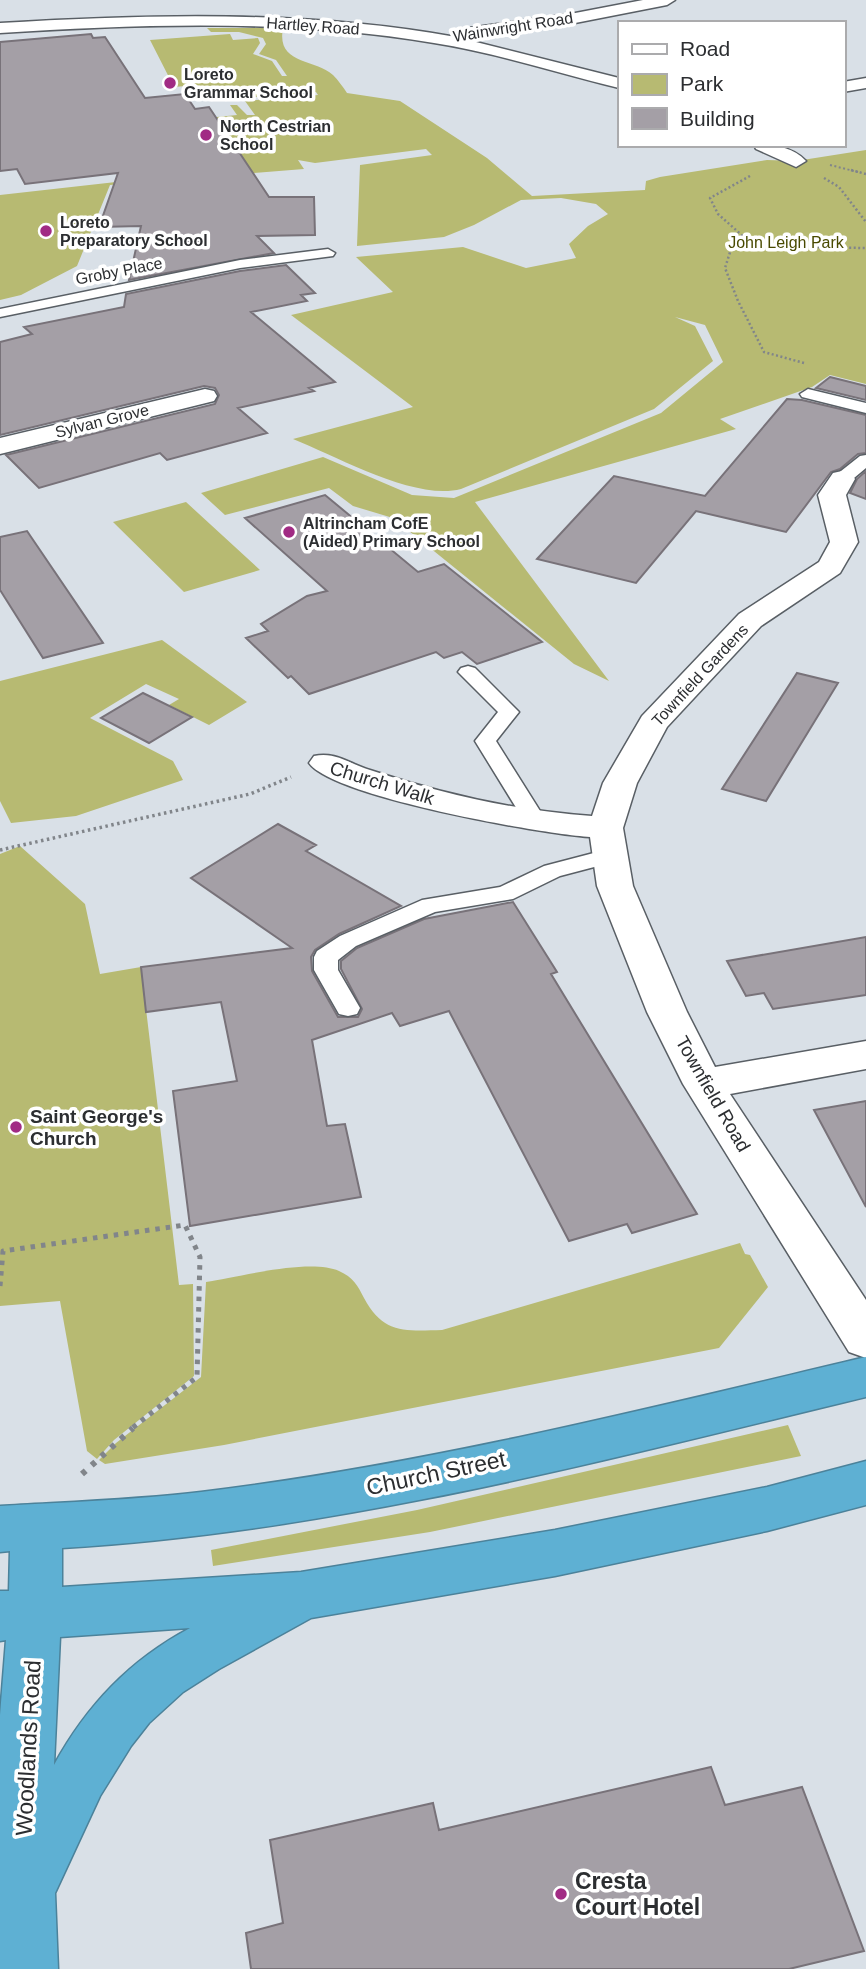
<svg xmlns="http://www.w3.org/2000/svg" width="866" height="1969" font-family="Helvetica,sans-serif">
<rect width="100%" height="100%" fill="#d9e0e7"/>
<path fill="#b7ba72" d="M207,28h76c-7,37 31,30 50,47 5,5 10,12 14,18l53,8 87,57 45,38 113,-6 1,-9 14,-4 107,-17 29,1 70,-11v234l-36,-9 -18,12 -92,32 16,10 -261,73 134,179 -35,-17 -181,-146 -40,-12 -24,-18 -104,27 -24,-22 122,-36 89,38 42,3 207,-85 62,-51 -18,-37 -30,-8 20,9 18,35 -59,48 -193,80c-46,12 -123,-32 -168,-50l120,-32 -122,-92 102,-23 -37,-35 107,-10 63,21 50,-10 -7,-14 19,-18 20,-12 -12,-10 -35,-6 -40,2 -47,25 -30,12 -87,9 3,-81 72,-10 -6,-6 -111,14 -17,-3 6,9 -194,16 -33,81 -56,29 -21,5v-105l116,-13 91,-64 30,-3 -7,-10h7l10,10h8l-10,-14 73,-6 -2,-3 -110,9 -9,-16 -23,2 -24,-47 80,-6 3,6 25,-2 2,5 -7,11 19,7 10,15h5l-11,-16 -17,-6 7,-10 -3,-6 -24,-6h-28z
M186,502l74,68 -76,22 -71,-70z
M162,640l85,62 -38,23 -40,-20 10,-6 -33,-15 -56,34 83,43 10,19 -107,36 -65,7 -11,-22v-120z
M20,846l65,58 15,70 41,-7 38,318 14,-1 1,92 -80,64 -17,19 -10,-8 -27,-150 -60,5v-452z
M740,1243l5,11 5,1 18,32 -49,61 -495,97 -119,19 -6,-4 17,-17 85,-66 5,-95c32,-5 104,-24 133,-11 14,6 19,15 25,27 19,36 41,33 78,32z
M788,1425l13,31 -371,76 -217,34 -2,-16 206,-40z"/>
<path fill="#a49fa6" stroke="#787279" stroke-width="2" d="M91,34l2,4 12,-1 40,61 40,-4 10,15 14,-2 60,90h45l1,38 -58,1 17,17 -145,27 12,-54 -42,1 19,-54 -93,11 -8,-15 -17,2v-129z
M286,265l29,28 -14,2 6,6 -56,11 84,70 -26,6 5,3 -76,17 29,25 -100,27 -7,-7 -121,35 -33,-33 209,-51 4,-9 -4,-7 -11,-2 -204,49v-93l32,-8 -8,-7 100,-20 2,-13 114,-23z
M830,377l36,9v14l-50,-12z
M787,399l15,1 64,15v38l-8,1 -18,15 -9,3 -45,60 -90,-21 -60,72 -99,-24 77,-83 91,20z
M866,471v28l-16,-6 7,-14z
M325,495l93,77 26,-8 98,78 -65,22 -15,-12 -18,6 -8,-6 -127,42 -18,-18 -3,2 -42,-40 22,-7 -7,-7 46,-28 20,-5 -82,-73z
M27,531l76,112 -60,15 -43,-68v-53z
M797,673l41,10 -72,118 -44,-12z
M143,693l49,24 -43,26 -48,-25z
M278,824l38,21 -10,6 95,55 -62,28 -24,16 -4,7 1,14 26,46h20l4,-8 -21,-40v-8l16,-13 67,-29 89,-17 44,70 -6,2 146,240 -65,19 -5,-9 -58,17 -120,-230 -49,15 -8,-13 -80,27 15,86 18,-2 16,73 -171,29 -17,-135 64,-10 -16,-79 -75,10 -5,-45 151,-19 -101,-70z
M866,937v58l-93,14 -9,-16 -18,3 -19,-35z
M866,1101v106l-52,-97z
M711,1767l14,38 77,-18 62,164 -75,18h-538l-5,-36 37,-10 -13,-83 163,-37 6,27z"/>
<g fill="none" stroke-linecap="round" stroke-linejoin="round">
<defs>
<path id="lane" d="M328,249l7,4 -2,3 -93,12 -240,49v-8l240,-49z
M808,389l58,14v10l-64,-16 -2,-3z
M866,455v13l-18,15h-12l-2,-4 2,-4 24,-19z
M468,666l7,2 44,44 -23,29 51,81 -3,5h-16l-53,-86 23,-29 -40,-40 3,-4z
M609,849l8,2 3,5 -3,5 -57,15 -47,23 -78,13 -79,34 -18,14v10l22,38 -3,6 -9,2 -9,-2 -25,-44v-13l3,-6 23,-15 82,-36 78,-13 44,-21z"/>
<path id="street" d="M643,0h32l-8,5 -97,19 -106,15 155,39v10c-62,-15 -122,-35 -185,-45 -143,-24 -290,-19 -434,-10v-10c152,-9 306,-13 456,14l-2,-3 2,-3 6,-2 108,-15z
M866,78v10l-23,4v-10z
M754,145c18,0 38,1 52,16l-10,6 -40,-18z
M205,389l9,2 3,5 -3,5 -214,53v-16z
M842,471l9,2 4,6 -9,16 12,47 -18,31 -79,53 -94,101 -30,56 -14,45 10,58 54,126 28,55 151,-26v28l-136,25 136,206v58l-17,-6 -166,-268 -36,-72 -50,-126 -7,-49c-48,-3 -257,-40 -281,-74l5,-7c21,-5 36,8 56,14 72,24 147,41 222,46l11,-33 39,-67 97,-102 80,-52 11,-20 -12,-47 15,-22z"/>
<path id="highway" d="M866,1357v40c-265,64 -531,135 -804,151v39l239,-15 254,-42 212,-43 99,-26v44l-99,26 -212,45 -244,42 -92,51 -36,23 -34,31 -18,23 -31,50 -45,97 3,76h-58v-254l6,-75 -6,1v-50h9l1,-40 -10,1v-46c67,-4 134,-6 201,-14 224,-27 445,-83 665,-135zM190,1628c-60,32 -103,77 -136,137l6,-128z"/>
</defs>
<use href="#lane" stroke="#595f65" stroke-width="3"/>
<use href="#street" stroke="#595f65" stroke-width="3"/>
<use href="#highway" stroke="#4c829a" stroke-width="3"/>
<path stroke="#81858a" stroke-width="2" stroke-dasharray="2 2.5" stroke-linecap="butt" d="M830,165l28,7"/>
<path stroke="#81858a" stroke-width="2.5" stroke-dasharray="2 2.5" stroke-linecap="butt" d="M851,170l15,4
M750,176l-40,22 8,16 36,32
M824,178l15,9 27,35
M804,363l-40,-11 -26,-51 -13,-33 7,-22 134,2"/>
<path stroke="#81858a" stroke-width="3.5" stroke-dasharray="2.5 3.5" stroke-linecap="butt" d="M0,850l250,-56 41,-17"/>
<path stroke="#81858a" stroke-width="5" stroke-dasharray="4.5 6" stroke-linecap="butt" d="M0,1286l3,-35 182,-26 15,32 -3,120 -66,52"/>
<path stroke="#81858a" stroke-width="6" stroke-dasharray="5 8" stroke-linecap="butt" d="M82,1474l51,-46"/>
<use href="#lane" fill="#fff" fill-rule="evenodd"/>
<use href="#street" fill="#fff" fill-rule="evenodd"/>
<use href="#highway" fill="#5eb0d3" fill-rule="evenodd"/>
</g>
<g fill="#a12b84" stroke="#fff" stroke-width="2.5">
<circle cx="170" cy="83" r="7"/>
<circle cx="206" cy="135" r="7"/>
<circle cx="46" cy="231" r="7"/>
<circle cx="289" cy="532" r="7"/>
<circle cx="16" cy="1127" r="7"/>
<circle cx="561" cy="1894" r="7"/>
</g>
<g text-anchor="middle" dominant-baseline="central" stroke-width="7" stroke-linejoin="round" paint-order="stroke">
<g font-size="16" fill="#2c2e31" stroke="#fff">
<text transform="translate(313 26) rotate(4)">Hartley Road</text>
<text transform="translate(513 27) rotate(-9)">Wainwright Road</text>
<text transform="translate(119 271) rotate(-11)">Groby Place</text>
<text transform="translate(102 421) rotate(-14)">Sylvan Grove</text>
<text transform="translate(700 675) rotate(-47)">Townfield Gardens</text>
</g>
<g font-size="16" font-weight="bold" fill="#2c2e31" stroke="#fff" text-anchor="start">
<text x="184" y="74">Loreto<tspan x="184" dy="18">Grammar School</tspan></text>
<text x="220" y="126">North Cestrian<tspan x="220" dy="18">School</tspan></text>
<text x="60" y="222">Loreto<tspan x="60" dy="18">Preparatory School</tspan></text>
<text x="303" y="523">Altrincham CofE<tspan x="303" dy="18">(Aided) Primary School</tspan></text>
</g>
<g font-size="16" fill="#494a00" stroke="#fff">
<text x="786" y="242">John Leigh Park</text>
</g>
<g font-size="19" fill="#2c2e31" stroke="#fff">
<text transform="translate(382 783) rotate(17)">Church Walk</text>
<text transform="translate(713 1094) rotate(60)">Townfield Road</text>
</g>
<g font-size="19" font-weight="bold" fill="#2c2e31" stroke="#fff" text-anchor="start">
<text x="30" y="1116">Saint George's<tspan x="30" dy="22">Church</tspan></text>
</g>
<g font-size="23" fill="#2c2e31" stroke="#fff">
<text transform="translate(436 1473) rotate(-12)">Church Street</text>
<text transform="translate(28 1748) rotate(-87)">Woodlands Road</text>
</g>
<g font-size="23" font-weight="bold" fill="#2c2e31" stroke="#fff" text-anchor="start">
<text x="575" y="1881">Cresta<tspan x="575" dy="26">Court Hotel</tspan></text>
</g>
</g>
<rect x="618" y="21" width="228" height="126" fill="#ffffff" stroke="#ababad" stroke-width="2"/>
<rect x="632" y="44" width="35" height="10" fill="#ffffff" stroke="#ababad" stroke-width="2"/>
<text x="680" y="56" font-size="21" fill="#2c2e31">Road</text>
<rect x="632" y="74" width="35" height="21" fill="#b7ba72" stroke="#ababad" stroke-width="2"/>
<text x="680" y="91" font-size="21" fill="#2c2e31">Park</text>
<rect x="632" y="108" width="35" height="21" fill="#a49fa6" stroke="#ababad" stroke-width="2"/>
<text x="680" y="126" font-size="21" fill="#2c2e31">Building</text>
</svg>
